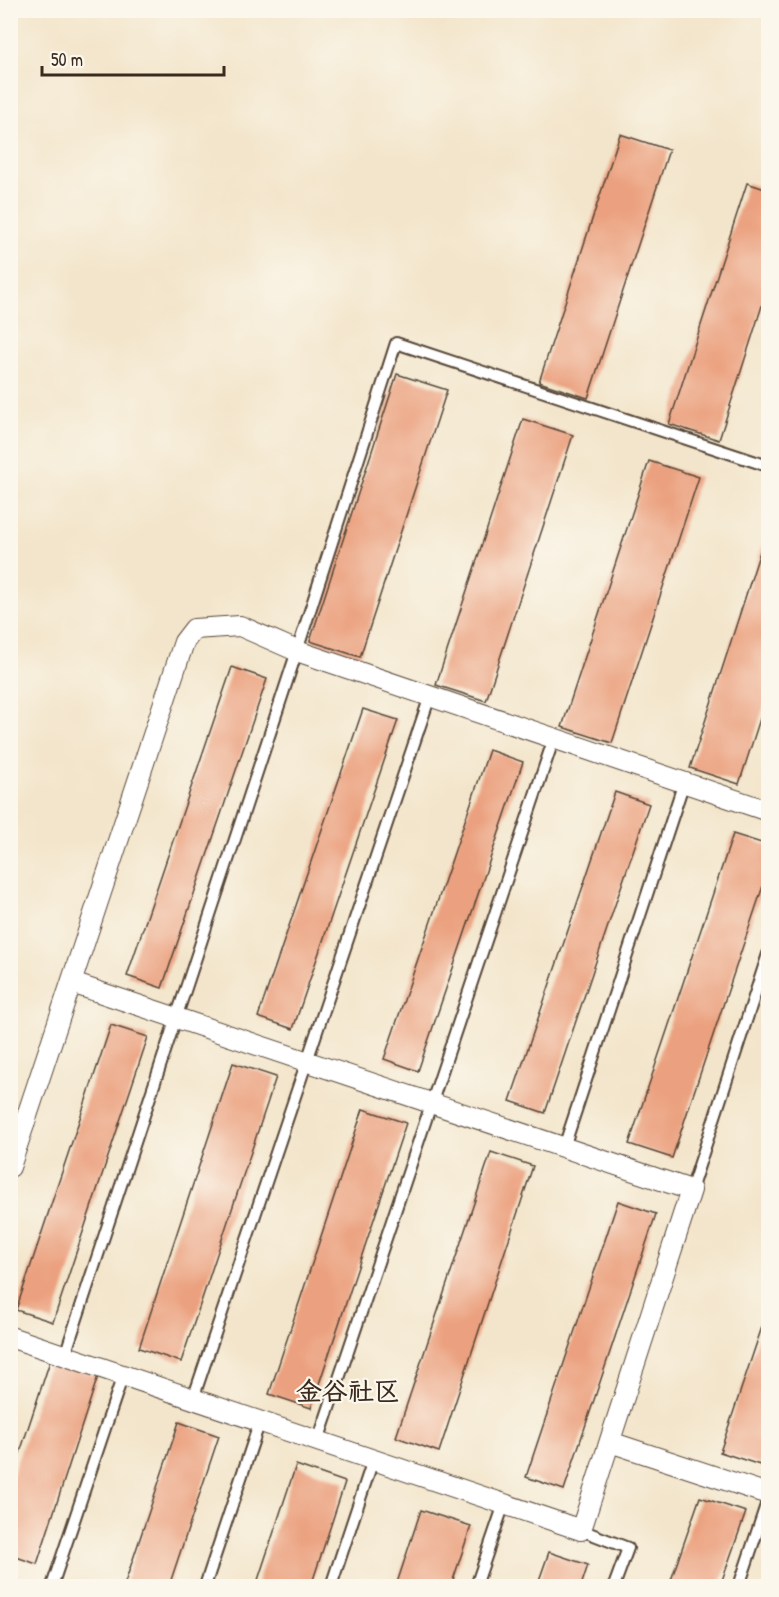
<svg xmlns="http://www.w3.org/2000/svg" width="779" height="1597" font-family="'Patrick Hand','LXGW WenKai TC',sans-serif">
<rect width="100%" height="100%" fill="#fbf7ec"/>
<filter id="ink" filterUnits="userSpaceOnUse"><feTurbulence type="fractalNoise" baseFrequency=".0167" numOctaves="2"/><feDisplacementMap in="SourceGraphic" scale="12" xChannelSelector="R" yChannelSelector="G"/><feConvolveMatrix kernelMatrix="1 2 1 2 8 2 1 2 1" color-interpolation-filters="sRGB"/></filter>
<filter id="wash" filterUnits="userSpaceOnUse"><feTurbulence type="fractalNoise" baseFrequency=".008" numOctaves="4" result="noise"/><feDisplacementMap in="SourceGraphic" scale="24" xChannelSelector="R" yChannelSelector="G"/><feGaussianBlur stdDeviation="1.35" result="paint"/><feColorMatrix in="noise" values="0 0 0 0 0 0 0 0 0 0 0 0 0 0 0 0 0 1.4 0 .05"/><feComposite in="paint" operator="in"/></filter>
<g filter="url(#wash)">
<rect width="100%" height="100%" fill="#f3e5cb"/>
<g id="blocks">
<path fill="#eba17f" d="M620,134l49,16 -81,248 -49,-16z
M747,183l21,7v97l-49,153 -50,-16z
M397,374l50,16 -87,267 -50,-16z
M523,419l50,16 -87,266 -50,-16z
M649,461l50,16 -87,266 -50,-16z
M768,527v167l-29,90 -49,-16z
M232,667l35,12 -105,309 -35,-12z
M363,709l35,11 -105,309 -35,-12z
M489,750l34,12 -105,309 -34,-12z
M615,792l34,12 -104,309 -35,-12z
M733,834l35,11v26l-96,287 -43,-14z
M111,1025l37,12 -95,285 -37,-12z
M233,1063l43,14 -95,285 -42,-14z
M363,1109l43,14 -95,285 -42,-14z
M491,1152l42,14 -94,286 -43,-15z
M618,1201l38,13 -92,276 -38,-13z
M768,1309v132l-8,24 -40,-13z
M50,1361l48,15 -61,188 -27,-9v-72z
M179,1422l40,14 -50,150h-45z
M296,1465l49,17 -34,104h-55z
M700,1497l46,15 -26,74h-51z
M421,1510l50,16 -20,60h-55z
M549,1552l39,13 -7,21h-44z"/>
</g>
</g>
<g filter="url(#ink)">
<use href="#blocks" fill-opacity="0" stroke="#574638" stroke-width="1.5"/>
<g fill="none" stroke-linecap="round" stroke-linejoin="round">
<defs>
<path id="service" d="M564,1147l120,-365
M691,1190l77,-236
M65,1355l232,-704 99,-308 372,123
M193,1399l237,-703
M318,1441l236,-703
M581,1530l47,18 -14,38
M52,1586l71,-211
M205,1586l55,-165
M331,1586l42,-126
M476,1586l28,-82
M739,1586l29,-87"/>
<path id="minor" d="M10,1167l174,-525 10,-13 46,-3 57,25 471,160
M10,1337l571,193 110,-340 -619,-207
M610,1442l158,52"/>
</defs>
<use href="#service" stroke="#574638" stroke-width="14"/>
<use href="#minor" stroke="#574638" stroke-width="22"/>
<use href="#service" stroke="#fff" stroke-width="10"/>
<use href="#minor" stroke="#fff" stroke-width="20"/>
</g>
</g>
<g text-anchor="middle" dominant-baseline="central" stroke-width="4.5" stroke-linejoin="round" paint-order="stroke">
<g font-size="26" font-weight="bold" fill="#3b2a1e" stroke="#fbf7ec">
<text x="348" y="1390">金谷社区</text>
</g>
</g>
<rect width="779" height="1597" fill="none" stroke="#fbf7ec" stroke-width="36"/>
<path d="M42 66v9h182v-9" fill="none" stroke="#3b2a1e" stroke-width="3"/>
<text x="51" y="66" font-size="18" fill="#3b2a1e" stroke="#fbf7ec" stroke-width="4.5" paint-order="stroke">50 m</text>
</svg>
